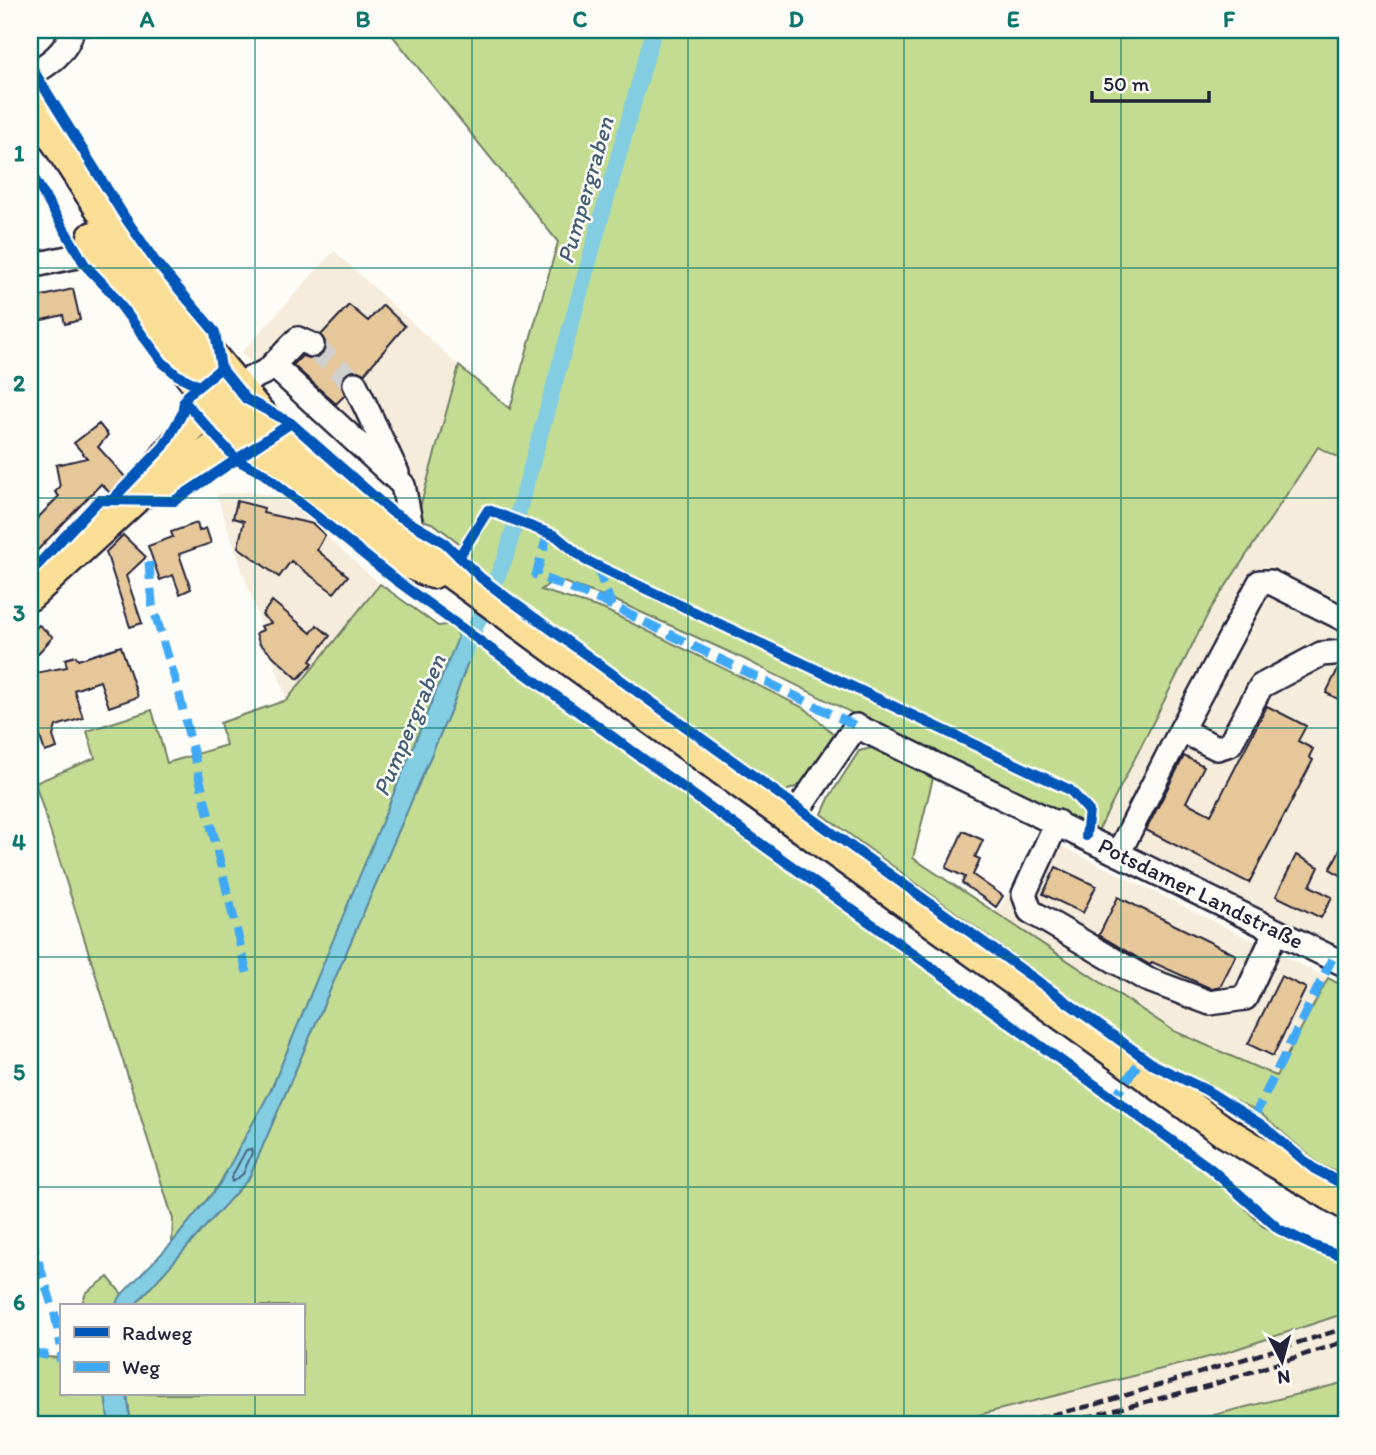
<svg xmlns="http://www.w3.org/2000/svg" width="1376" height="1455" font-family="Itim,sans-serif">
<rect width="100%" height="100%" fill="#fdfcf7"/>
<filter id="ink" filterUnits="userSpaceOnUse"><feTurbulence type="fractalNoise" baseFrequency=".0143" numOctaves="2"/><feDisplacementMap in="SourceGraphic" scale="14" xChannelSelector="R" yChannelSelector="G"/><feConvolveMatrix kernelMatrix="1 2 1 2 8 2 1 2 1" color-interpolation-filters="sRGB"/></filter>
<g filter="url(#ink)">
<path fill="#f6ecdb" d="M334,251l125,115 -42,149 -176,-162z
M1318,446l28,15v496l-250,-122 114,-225z
M250,492l47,8 19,16 -3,8 67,60 -93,116 -71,-206z
M1043,837l285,141 -52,99 -102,-46 -178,-118z
M1346,1313v69l-33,10 -139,33h-236l283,-71z"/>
<path fill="#c3dc92" stroke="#727f66" stroke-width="2" d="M388,30h958v431l-28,-14 -108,163 -114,225 -358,-179 -124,-56 -59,-21 -14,11 62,19 203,100 30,27 -29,46 -21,9 -265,-188 -44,-35 -18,-25 -25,-19 -17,-6 42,-152 51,43 48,-167z
M380,584l58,42 17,-2 4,14 -188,452 -52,95 -47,58 1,-24 -138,-436 60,-25 -8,-27 65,-21 15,53 59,-18 -6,-22 67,-23z
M475,641l749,545 38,40 60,29 24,6v52l-125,41 -283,71h-807l-4,-31h176v-88h-169l115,-128 203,-471z
M876,747l58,27 -21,84 261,173 102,45 52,-98 18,9v190l-27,-13 -59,-51 -103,-52 -335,-247 8,-18 29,-45z
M108,1277l14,17 -7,12h-34l5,-13z
M30,1356l31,2v36h44l4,31h-79z
M1346,1382v43h-172z"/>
<path fill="#82cde2" stroke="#5c899f" stroke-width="2" d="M455,624l20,17 -23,66 -203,471 -115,128h-19l7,-12 50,-51 47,-58 52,-95 187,-452z
M105,1394h22l4,31h-22z"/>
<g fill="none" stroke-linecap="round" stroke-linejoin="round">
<path stroke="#48667e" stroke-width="2" d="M251,1149l1,4 -9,21 -11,8 -1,-4 15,-28z"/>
<path stroke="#82cde2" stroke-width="16" d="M463,656l43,-100 148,-526"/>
</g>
<path fill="#e6c799" stroke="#22223b" stroke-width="2" d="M73,289l7,31 -15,4 -2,-9 -33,8v-24z
M349,305l19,16 15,-16 22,21 -41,48 -9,-4 -11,6 -3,8 4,11 -9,9 -43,-39 9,-9 11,3 8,-3 5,-12 -5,-9z
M99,424l9,11 -10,12 29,32 -15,16 -11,-11 -71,74v-32l29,-30 -4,-4 5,-5 -4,-22 31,-7 -13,-15z
M237,501l27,7 -1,5 50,11 12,11 -8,15 31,26 -14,17 -43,-32 -12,16 -41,-30 6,-26 -11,-3z
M197,523l2,8 7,-3 5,15 -32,11 12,35 -11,5 -7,-19 -13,5 -12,-34 25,-9 -2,-5z
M123,535l23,22 -20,19 16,47 -12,4 -24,-75z
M272,601l39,32 6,-8 13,11 -20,25 3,2 -15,16 -39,-36 -3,-10 7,-3 -2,-4 10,-3 -9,-8z
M39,625l14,12 -23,25v-28z
M121,646l17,51 -29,10 -9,-26 -26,9 9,28 -27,8 -3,10 4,12 -12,4 -13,-40 -2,-38 37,-7 -2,-8 11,-3 2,4z
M1346,666v37l-20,-10 13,-26z
M1267,706l39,20 -8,15 15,8 -4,8 4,3 -64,123 -103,-53 38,-74 20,10 -18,36 25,13z
M963,831l20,9 -8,17 5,2 -7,16 30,21 -7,11 -34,-24 3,-6 -19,-9z
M1346,838v40l-16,-9z
M1296,855l23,12 -9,19 22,11 -11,21 -45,-22z
M1056,867l40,19 -13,27 -40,-19z
M1118,897l118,58 -16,32 -8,2 -60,-27 -2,3 -51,-30z
M1281,976l25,12 -33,68 -25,-12z"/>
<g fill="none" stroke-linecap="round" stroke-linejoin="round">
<path stroke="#d1d0d1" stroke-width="23" stroke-dasharray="23 11" stroke-linecap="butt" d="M312,345l43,39"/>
<defs>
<path id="minor" d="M30,75c19,-11 37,-23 42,-45
M30,266l47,-10
M273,365l130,120 12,62
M355,384l42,89
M235,386l32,-15 31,-32 14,6
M1181,730l79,-148h10l76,38
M791,820l65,-94 490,239
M1057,822l-33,72 6,17 116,68 64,24 35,-5 31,-67
M1119,852l62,-122 36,18 13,-4 31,-58 60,-32 25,-2"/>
<path id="major" d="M30,101l112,171 122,147 62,57 61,50 172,126 663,478 124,74
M93,237l59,89 47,60 57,61 127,106 50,20
M149,491c26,-14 90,-53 95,-82
M30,595l103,-95 49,-64 47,-45"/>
</defs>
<use href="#minor" stroke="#22223b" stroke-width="28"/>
<use href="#major" stroke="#22223b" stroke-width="35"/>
<use href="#minor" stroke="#fdfcf7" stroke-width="23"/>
<use href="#major" stroke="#fbde96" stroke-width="30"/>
<path stroke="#22223b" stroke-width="4.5" stroke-dasharray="10 5" stroke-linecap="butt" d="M1008,1425l86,-20 252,-77
M1056,1425l152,-39 138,-45"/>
<path stroke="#3fa9f5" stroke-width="9" stroke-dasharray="18 9" stroke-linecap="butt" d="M72,31l28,2
M548,533l-12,42 66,26 254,125
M149,562l3,42 25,82 71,291
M597,567l15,39
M1110,1095l4,3 29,-41
M1253,1119l79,-160
M30,1235l25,80 6,31
M30,1352l31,6"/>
<defs>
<path id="cycleway" d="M30,65l94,151 31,45 60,71 6,36
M30,171l55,94 25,26 53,72 14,12 22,11
M221,368l25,31 45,24 101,89 53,31 36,35 25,19 648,468 52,25 56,35 51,43 33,18
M184,401l53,59 27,14 133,107 813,587 69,61 35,17 32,11
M113,499l51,-53 18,-32 2,-13 4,-6 33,-27
M459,557l29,-47 68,26 29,24 485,230 19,21 -3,25
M30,573l69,-73 75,1 117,-78"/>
</defs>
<use href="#cycleway" stroke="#fdfcf7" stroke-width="15"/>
<use href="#cycleway" stroke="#0057b8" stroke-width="10"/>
</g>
</g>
<path fill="none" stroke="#0f766e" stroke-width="2" stroke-opacity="0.55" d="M255,30v1276M472,30v1395M688,30v1395M904,30v1395M1121,30v1395M30,268h1316M30,498h1316M30,728h1316M30,957h1316M30,1187h1316M255,1394v31"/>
<g text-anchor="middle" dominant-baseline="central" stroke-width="5" stroke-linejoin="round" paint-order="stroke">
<g font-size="23" fill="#22223b" stroke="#fdfcf7">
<text transform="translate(1201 893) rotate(26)">Potsdamer Landstraße</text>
</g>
<g font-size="24" font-style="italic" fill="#445e75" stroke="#fdfcf7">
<text transform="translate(585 190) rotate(-74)">Pumpergraben</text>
<text transform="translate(409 725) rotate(-67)">Pumpergraben</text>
</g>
</g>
<rect width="1376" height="1455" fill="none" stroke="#fdfcf7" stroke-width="77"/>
<rect x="60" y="1304" width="245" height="91" fill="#fdfcf7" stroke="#a5a5ac" stroke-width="2"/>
<rect x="74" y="1327" width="35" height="10" fill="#0057b8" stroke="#a5a5ac" stroke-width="2"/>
<text x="122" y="1340" font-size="21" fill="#22223b">Radweg</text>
<rect x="74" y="1362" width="35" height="10" fill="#3fa9f5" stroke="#a5a5ac" stroke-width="2"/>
<text x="122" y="1374" font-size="21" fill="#22223b">Weg</text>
<g transform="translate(1282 1361) rotate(174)" stroke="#fdfcf7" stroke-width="5" paint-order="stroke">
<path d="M0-5L12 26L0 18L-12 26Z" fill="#22223b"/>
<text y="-10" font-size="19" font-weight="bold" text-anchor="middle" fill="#22223b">N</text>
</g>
<path d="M1092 91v10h117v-10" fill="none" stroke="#22223b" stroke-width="3.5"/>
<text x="1103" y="91" font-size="21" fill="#22223b" stroke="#fdfcf7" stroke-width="5" paint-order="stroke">50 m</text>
<rect x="38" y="38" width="1300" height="1378" fill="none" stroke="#0f766e" stroke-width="2.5"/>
<g font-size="23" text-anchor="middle" font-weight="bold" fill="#0f766e">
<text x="147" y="27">A</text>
<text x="363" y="27">B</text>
<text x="580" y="27">C</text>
<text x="796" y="27">D</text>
<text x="1013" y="27">E</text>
<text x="1229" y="27">F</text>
<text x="19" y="161">1</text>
<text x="19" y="391">2</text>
<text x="19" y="621">3</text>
<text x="19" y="850">4</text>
<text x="19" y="1080">5</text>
<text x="19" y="1310">6</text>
</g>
</svg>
